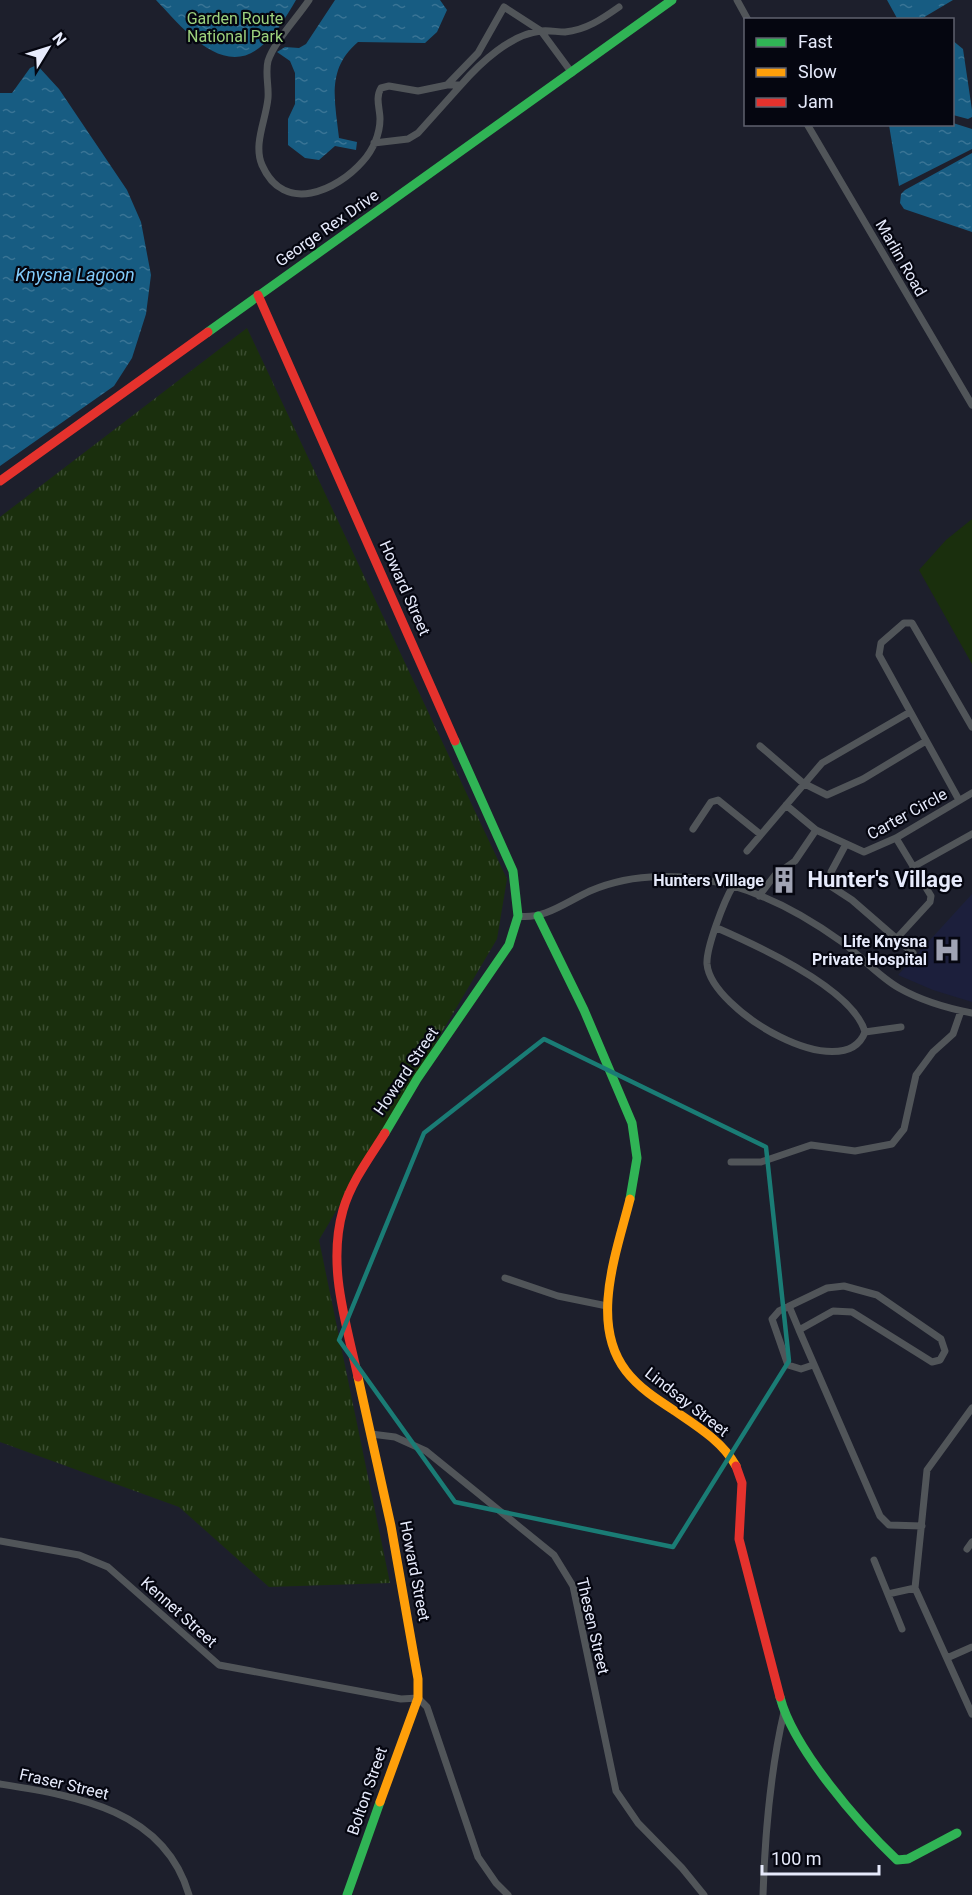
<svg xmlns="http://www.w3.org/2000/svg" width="972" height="1895" font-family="Roboto,sans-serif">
<defs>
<pattern id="grass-tufts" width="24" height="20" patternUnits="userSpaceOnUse" patternTransform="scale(1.5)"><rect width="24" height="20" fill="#1a2f0d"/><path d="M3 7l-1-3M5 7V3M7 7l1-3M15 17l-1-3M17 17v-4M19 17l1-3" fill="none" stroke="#3b4d31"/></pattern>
<pattern id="water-ripples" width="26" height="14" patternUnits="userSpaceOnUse" patternTransform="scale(1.5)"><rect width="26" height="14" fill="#175c82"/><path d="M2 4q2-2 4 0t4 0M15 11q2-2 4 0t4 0" fill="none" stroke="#397495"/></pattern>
</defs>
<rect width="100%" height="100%" fill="#1d1f2c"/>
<path fill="#1c1f3c" d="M972,894v108l-39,-12 -35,-15z"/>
<path fill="url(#grass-tufts)" d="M247,328l260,551 -10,60 -178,301 71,343 -121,4 -90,-80 -179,-65v-925z"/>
<path fill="#1a2f0d" d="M972,519v145l-53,-94 27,-30z"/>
<path fill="url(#water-ripples)" d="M156,0h140c-10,17 -21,36 -37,48 -38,30 -79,-23 -103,-48z
M335,0h105l7,10 -10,22 -12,11 -67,-1c-32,27 -23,59 -19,96l18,4 -1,8 -21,-4 -16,14 -14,-2 -17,-13v-26l7,-15v-31l-5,-12 -13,-9 8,-5 14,1 7,-4z
M887,0h66l-32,19 -23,1z
M952,40l11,9 9,61v7l-4,2 -15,-4z
M37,65l22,24 68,101 14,32 10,53 -5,39 -14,44 -18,28 -114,80v-373h12l18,-25z
M953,123l19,6v20l-73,37 -10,-61z
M972,153v79l-68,-23 -4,-6 1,-9 4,-4z"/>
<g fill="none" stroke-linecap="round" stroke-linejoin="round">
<path stroke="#515559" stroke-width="7" d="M309,0c-12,18 -35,42 -41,61 -3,12 1,25 0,37 -2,22 -15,46 -6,67 22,50 75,26 101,-4 10,-11 17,-27 17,-42 0,-10 -5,-21 1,-31l8,-2 29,5 29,-6 31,-32 26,-46 37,24 31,42
M737,0l11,20
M447,85h14c19,-22 50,-51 80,-54 8,-1 16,1 24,1 21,-2 37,-13 54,-25
M807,124l165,281
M374,143l34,-4 10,-6 43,-48
M760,746l43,37 24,12 36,-16 63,-38
M959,800l-80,-145 2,-12 23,-20h8l60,104
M786,805l30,25 48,22 32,-14 76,-45
M693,829l18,-27 7,-2 42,34
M896,838l35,58 -1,6 -33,36
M846,844l-15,28 -2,13 23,15 61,53
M747,851l75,-88 88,-51
M913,867l59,-33
M759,896l16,-21 20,-14 21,-31
M518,916c26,4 48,-14 72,-25 44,-19 96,-18 143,-5 38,11 77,33 109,56 19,14 36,34 57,46 23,13 47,20 73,25
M717,928c39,17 136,61 148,104 -21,56 -154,-21 -158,-68 -1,-16 17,-63 26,-78
M865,1032l36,-5
M731,1162h30l50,-17 44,6 37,-7 12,-15 12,-54 17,-23 20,-18 8,-23
M505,1278l53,18 49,10
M789,1306l10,24
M813,1365l-12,4 -13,-4 -16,-46 7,-8 48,-23 17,-2 33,9 64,44 4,12 -5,9 -8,2 -80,-50 -19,-1 -34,19 81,186 9,9 33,1
M972,1408l-45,62 -12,118 57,126
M371,1434l24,3 31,14 128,104 19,31 43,205 22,32 44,45 22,27
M0,1541l79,14 29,12 111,98 182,34 17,-1 9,9 51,150 18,26 12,12
M967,1549l5,-7
M874,1560l28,69
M888,1594l27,-6
M947,1658l25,-11
M0,1784c76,12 164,25 189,111
M763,1895c2,-62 7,-123 21,-183"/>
<path stroke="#30b455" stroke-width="9" d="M208,332l464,-332
M538,916l46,94 48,113 5,35 -7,41
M385,1133l32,-54 92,-134 9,-29 -5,-45 -58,-130
M780,1697c13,51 79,127 117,163l11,-1 49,-26
M347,1895l33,-93"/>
<path stroke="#ff9f0a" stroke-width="9" d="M630,1199c-13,52 -41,124 -4,172 13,17 32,29 49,40 22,15 48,31 61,55
M358,1377l33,149 27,153v19l-38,104"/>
<path stroke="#e5322d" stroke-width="9" d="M258,295l197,446
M0,481l208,-149
M358,1377c-12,-55 -31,-111 -15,-167 8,-28 27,-53 42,-77
M736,1466l6,17 -3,56 41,158"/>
</g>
<path fill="none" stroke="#1a7c75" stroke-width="4.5" stroke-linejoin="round" d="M544,1039l222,108 23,214 -116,186 -218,-45 -116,-162 85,-207z"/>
<defs>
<symbol id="building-bare" viewBox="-9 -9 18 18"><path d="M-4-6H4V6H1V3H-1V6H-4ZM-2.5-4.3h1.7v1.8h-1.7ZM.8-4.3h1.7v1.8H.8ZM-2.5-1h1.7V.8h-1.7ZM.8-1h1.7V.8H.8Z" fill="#a0a3b3" stroke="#050610" stroke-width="2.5" paint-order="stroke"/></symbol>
<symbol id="hospital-bare" viewBox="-9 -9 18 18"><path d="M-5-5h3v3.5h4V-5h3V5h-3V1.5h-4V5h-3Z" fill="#a0a3b3" stroke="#050610" stroke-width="2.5" paint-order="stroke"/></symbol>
</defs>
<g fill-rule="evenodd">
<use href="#building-bare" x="765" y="861" width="38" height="38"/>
<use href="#hospital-bare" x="928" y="931" width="38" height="38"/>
</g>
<g text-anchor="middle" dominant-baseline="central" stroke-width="4.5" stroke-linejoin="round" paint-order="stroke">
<g font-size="16" fill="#9dd27e" stroke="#050610">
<text x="235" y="18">Garden Route<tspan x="235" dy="18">National Park</tspan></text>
</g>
<g font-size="16" fill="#e6eafb" stroke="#050610">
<text transform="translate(327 228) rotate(-35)">George Rex Drive</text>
<text transform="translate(901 258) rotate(60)">Marlin Road</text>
<text transform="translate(405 588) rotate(66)">Howard Street</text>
<text transform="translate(907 814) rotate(-29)">Carter Circle</text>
<text transform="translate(406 1071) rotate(-56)">Howard Street</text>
<text transform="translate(687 1402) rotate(38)">Lindsay Street</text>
<text transform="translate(415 1571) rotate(79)">Howard Street</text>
<text transform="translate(179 1612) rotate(42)">Kennet Street</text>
<text transform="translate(593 1626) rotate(77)">Thesen Street</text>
<text transform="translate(64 1784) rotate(13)">Fraser Street</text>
<text transform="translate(367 1791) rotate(-71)">Bolton Street</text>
</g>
<g font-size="16" font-weight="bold" fill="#e6eafb" stroke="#050610" text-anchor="end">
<text x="764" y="880">Hunters Village</text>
<text x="927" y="941">Life Knysna<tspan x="927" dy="18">Private Hospital</tspan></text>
</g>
<g font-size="18" font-style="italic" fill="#82ccfc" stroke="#050610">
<text x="75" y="274">Knysna Lagoon</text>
</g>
<g font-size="22" font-weight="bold" fill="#e6eafb" stroke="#050610">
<text x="885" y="879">Hunter's Village</text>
</g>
</g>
<rect x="744" y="18" width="210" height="108" fill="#050610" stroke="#5f616e" stroke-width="1.5"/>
<rect x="756" y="38" width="30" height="9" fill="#30b455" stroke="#5f616e" stroke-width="1.5"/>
<text x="798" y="48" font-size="18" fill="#e6eafb">Fast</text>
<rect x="756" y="68" width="30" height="9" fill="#ff9f0a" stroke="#5f616e" stroke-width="1.5"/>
<text x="798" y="78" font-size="18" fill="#e6eafb">Slow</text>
<rect x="756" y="98" width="30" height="9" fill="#e5322d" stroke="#5f616e" stroke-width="1.5"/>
<text x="798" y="108" font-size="18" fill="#e6eafb">Jam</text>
<g transform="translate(48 48) rotate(52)" stroke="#050610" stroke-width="4.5" paint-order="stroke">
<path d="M0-4.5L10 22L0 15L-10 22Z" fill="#e6eafb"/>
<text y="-9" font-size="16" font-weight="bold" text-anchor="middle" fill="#e6eafb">N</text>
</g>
<path d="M762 1865v9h117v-9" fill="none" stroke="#e6eafb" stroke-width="3"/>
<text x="771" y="1865" font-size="18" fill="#e6eafb" stroke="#050610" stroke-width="4.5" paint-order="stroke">100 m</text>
</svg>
